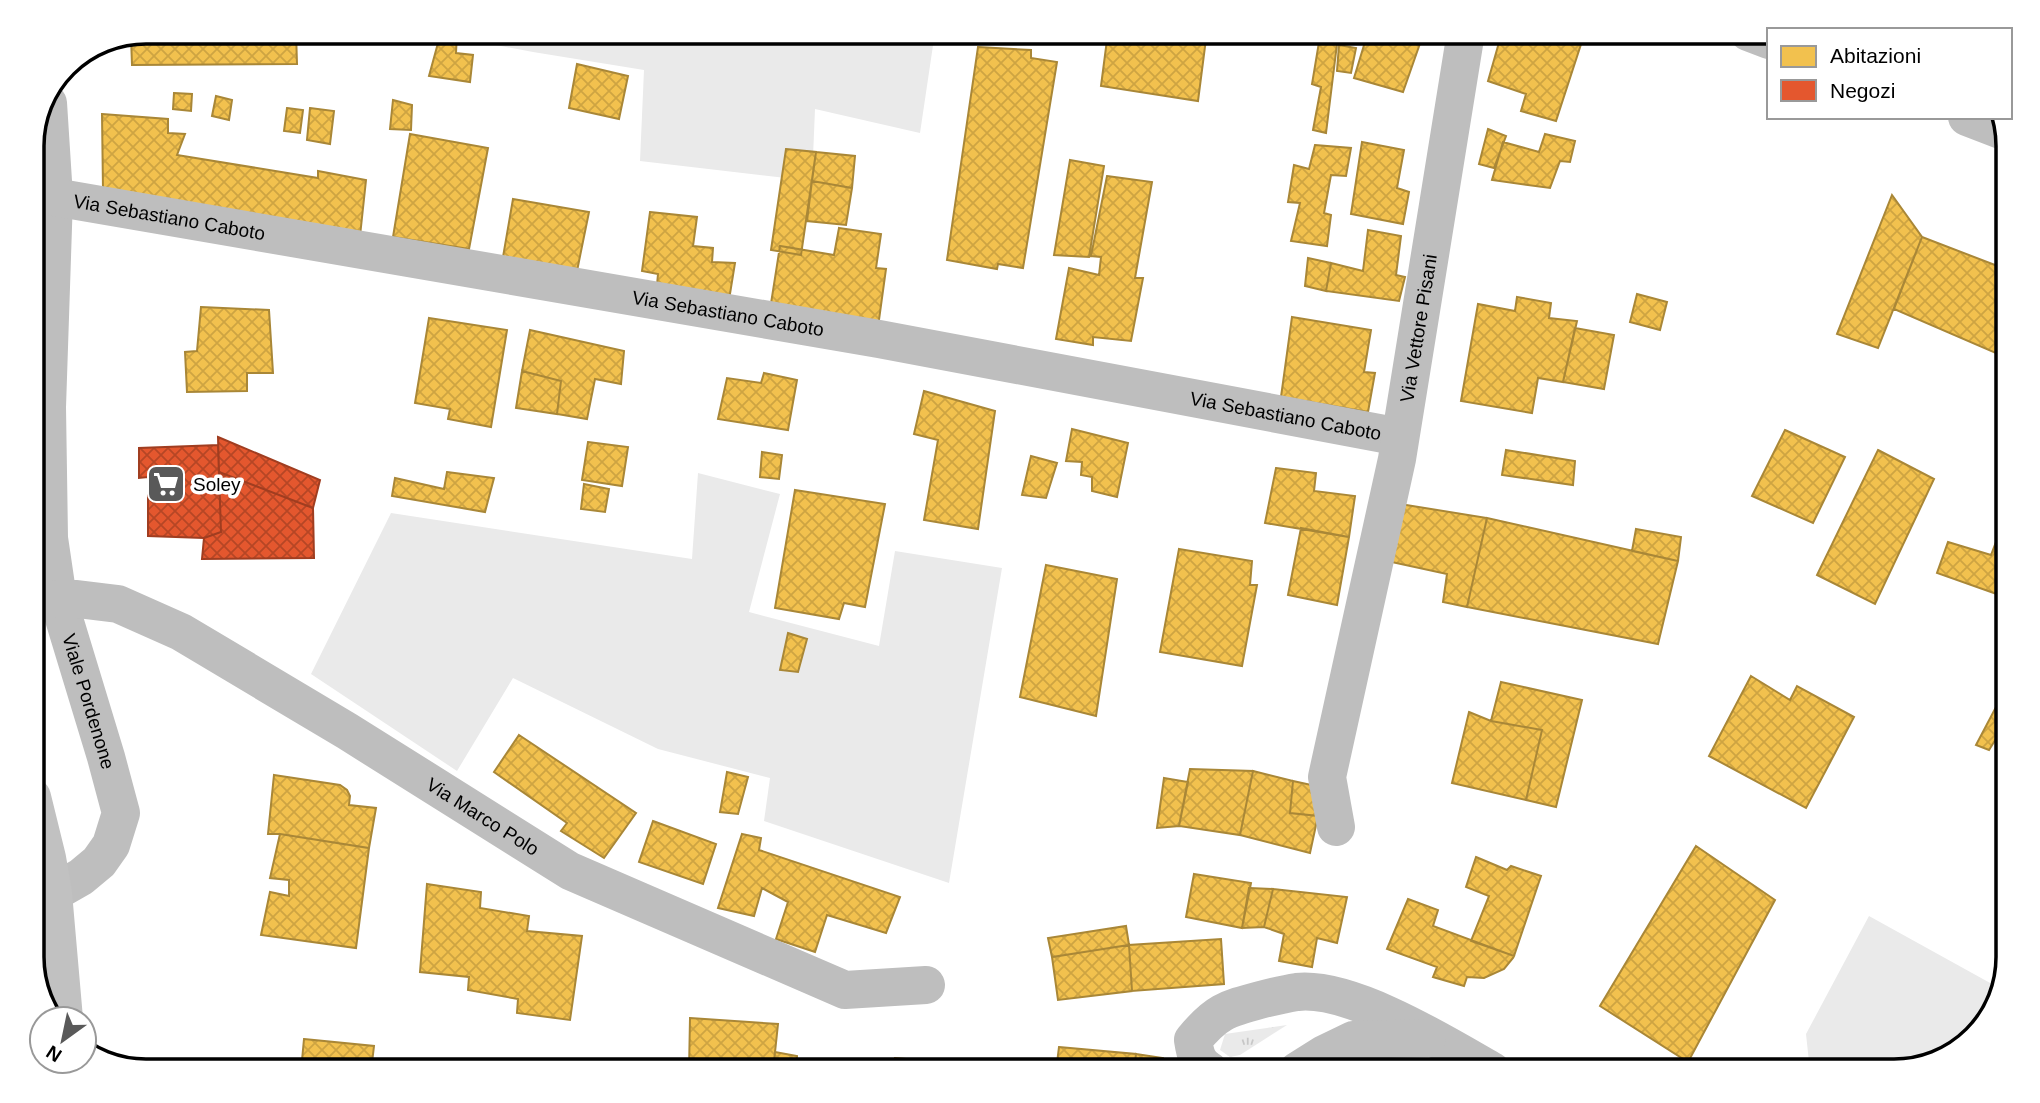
<svg xmlns="http://www.w3.org/2000/svg" width="2040" height="1103" font-family="Arial,sans-serif">
<defs>
<pattern id="grass-tufts" width="24" height="20" patternUnits="userSpaceOnUse" patternTransform="scale(1.75)"><rect width="24" height="20" fill="#eaeaea"/><path d="M3 7l-1-3M5 7V3M7 7l1-3M15 17l-1-3M17 17v-4M19 17l1-3" fill="none" stroke="#c7c7c7"/></pattern>
<pattern id="homes-cross-hatch" width="8" height="8" patternUnits="userSpaceOnUse" patternTransform="scale(1.75)"><rect width="8" height="8" fill="#f2c14e"/><path d="M0 0l8 8M0 8l8-8" fill="none" stroke="#cea442"/></pattern>
<pattern id="shops-cross-hatch" width="8" height="8" patternUnits="userSpaceOnUse" patternTransform="scale(1.75)"><rect width="8" height="8" fill="#e4572e"/><path d="M0 0l8 8M0 8l8-8" fill="none" stroke="#b64625"/></pattern>
</defs>
<rect width="100%" height="100%" fill="#fff"/>
<path fill="url(#grass-tufts)" d="M1287,1025l-47,30 -10,2 -10,-7 5,-16z"/>
<path fill="#eaeaea" d="M426,32h509l-15,101 -105,-24 -3,72 -172,-20 4,-91 -111,-18z
M698,473l82,21 -31,118 130,34 16,-95 107,17 -53,315 -185,-62 6,-43 -112,-29 -145,-71 -56,93 -146,-97 80,-161 301,46z
M1869,916l132,73 -4,19 -45,48 -57,15h-85l-4,-37z"/>
<path fill="url(#homes-cross-hatch)" stroke="#a98737" stroke-width="2" d="M145,32h151l1,32 -165,1 -1,-28z
M441,32l16,1 -1,20 17,2 -3,27 -41,-6z
M1108,32h70l-1,5 29,2 -8,62 -97,-15z
M1368,32h56l-21,60 -49,-14z
M1502,32h83l-29,89 -35,-10 5,-17 -38,-13z
M1319,42l18,2 -11,89 -13,-3 8,-43 -9,-3z
M1339,45l17,3 -5,25 -14,-2z
M978,47l53,3v8l26,4 -34,206 -25,-4 -1,5 -50,-9z
M577,64l51,12 -9,43 -50,-11z
M174,93l18,1 -1,17 -18,-2z
M216,96l16,4 -3,20 -17,-4z
M393,100l19,5 -1,25 -21,-1z
M287,108l16,2 -3,23 -16,-2z
M310,108l24,3 -4,33 -23,-4z
M102,114l66,5v14l17,1 -8,21 141,23v-7l48,9 -6,56 -257,-46z
M1488,129l18,7 -12,32 -15,-4z
M410,134l78,14 -19,101 -76,-12z
M1545,134l30,7 -5,21 -10,-1 -10,27 -58,-8 11,-38 36,10z
M1362,142l42,8 -7,38 12,4 -6,32 -52,-10z
M1315,145l36,3 -5,28 -15,-1 -7,38 7,2 -4,31 -36,-5 9,-38 -12,-1 6,-37 15,4z
M786,149l30,3 -15,103 -30,-5z
M816,152l39,4 -3,32 -40,-7z
M1070,160l34,6 -15,91 -35,-2z
M1107,176l45,6 -17,96h8l-12,63 -38,-4v8l-37,-6 13,-71 30,7 2,-18 -10,-1z
M812,181l40,7 -6,37 -39,-4z
M1892,195l30,42 -44,111 -41,-14z
M513,199l76,13 -12,59 -74,-14z
M650,212l47,5 -4,29 20,2 -1,14 23,1 -6,37 -72,-15 1,-11 -16,-3z
M839,228l42,6 -5,34 10,1 -8,58 -108,-17 10,-64 54,9z
M1368,230l33,6 -5,39 9,2 -6,24 -73,-10 5,-28 32,8z
M1922,237l86,33v54l-10,30 -104,-45z
M1308,258l23,5 -5,28 -21,-5z
M1637,294l30,8 -7,28 -30,-8z
M1517,297l34,6 -2,15 28,3 -14,61 -25,-4 -6,35 -71,-12 17,-97 37,7z
M201,307l68,3 4,63h-26v18l-60,1 -2,-40 12,-1z
M1292,317l79,13 -7,42 11,1 -7,39 -87,-15z
M429,318l78,12 -16,97 -43,-8 2,-10 -35,-6z
M1575,328l39,7 -10,54 -41,-7z
M530,330l94,21 -3,33 -26,-5 -8,40 -30,-5 4,-33 -39,-10z
M522,371l39,10 -4,33 -41,-6z
M764,373l33,7 -9,50 -70,-11 9,-41 34,5z
M924,391l71,20 -17,118 -54,-9 14,-80 -24,-6z
M1072,429l56,14 -11,54 -25,-6v-14l-11,-2 1,-13 -16,-1z
M1785,430l60,27 -32,66 -61,-27z
M588,442l40,5 -6,39 -40,-6z
M1506,450l69,11 -2,24 -71,-10z
M1878,450l56,29 -59,125 -58,-29z
M762,452l20,3 -3,24 -19,-2z
M1031,456l26,7 -11,35 -24,-3z
M1276,468l40,5 -2,18 41,5 -6,41 -84,-14z
M447,472l47,6 -9,34 -93,-16 3,-18 49,11z
M584,484l25,5 -4,23 -24,-3z
M795,490l90,14 -20,103 -21,-4 -5,16 -64,-11z
M1400,504l87,14 -20,89 -24,-5 4,-28 -60,-13z
M1487,518l191,43 -20,83 -191,-37z
M1301,528l48,9 -12,68 -49,-10z
M1636,529l45,8 -3,24 -46,-10z
M1948,542l43,13 5,-13 12,4v52l-71,-25z
M1179,549l73,12 -2,24h7l-15,81 -82,-14z
M1046,565l71,14 -21,137 -76,-19z
M788,633l19,6 -9,33 -18,-2z
M1751,676l39,24 7,-14 57,31 -48,91 -97,-52z
M1501,682l81,18 -26,107 -30,-7 16,-70 -51,-9z
M1996,707l12,6v15l-4,-2 -15,24 -13,-5z
M1469,712l22,9 51,9 -16,70 -74,-17z
M519,735l117,78 -32,45 -43,-27 6,-8 -73,-51z
M1190,769l63,2 -13,64 -61,-9z
M1253,771l40,10 -3,32 28,3 -8,37 -70,-18z
M727,772l21,5 -10,37 -18,-2z
M274,775l66,10 7,5 3,6 -1,9 27,3 -7,40 -89,-14h-12z
M1164,778l24,4 -9,44 -22,2z
M1293,781l32,7 -7,28 -28,-3z
M653,821l63,23 -13,40 -64,-22z
M280,834l89,14 -13,100 -95,-13 9,-43 19,4v-16l-19,-2z
M742,834l19,4 -2,12 141,47 -14,36 -59,-18 -12,37 -39,-13 12,-37 -26,-14 -8,28 -36,-8z
M1696,846l79,54 -87,162 -88,-56z
M1476,857l31,13 4,-4 30,10 -27,80 -43,-15 18,-45 -23,-9z
M1194,874l57,9 -9,45 -56,-11z
M427,884l54,8 -1,16 49,8 -2,15 55,5 -12,84 -53,-7 1,-14 -50,-9 1,-13 -49,-5z
M1249,888l24,1 -9,38 -22,1z
M1273,889l74,8 -10,46 -20,-5 -5,29 -33,-6 5,-27 -20,-7z
M1408,899l30,11 -5,16 81,30 -1,2 -9,11 -20,9 -17,-1 -3,9 -31,-9 4,-10 -50,-18z
M1126,926l3,19 -77,12 -4,-19z
M1221,939l3,45 -92,7 -3,-46z
M1129,945l3,46 -74,9 -6,-43z
M690,1018l88,6 -5,47h-84z
M304,1039l70,7 -3,25h-70z
M1059,1047l77,7 -2,17h-78z
M775,1052l22,4 -1,15h-23z
M1136,1054l27,4 -1,13h-28z
M895,1058l100,9v4h-101z
M232,1068v3h-79z"/>
<path fill="url(#shops-cross-hatch)" stroke="#a03d20" stroke-width="2" d="M218,437l102,43 -7,28 -94,-36z
M218,445l3,87 -17,6 -56,-2v-59l-9,1v-30z
M219,472l94,36 1,50 -112,1 2,-21 17,-6z"/>
<g fill="none" stroke-linecap="round" stroke-linejoin="round">
<g stroke="#bebebe" stroke-width="38">
<path d="M1748,32l21,8"/>
<path id="s1" d="M48,103l6,94 -7,210 2,131 9,61 48,158 15,56 -10,32 -12,17 -18,15 -28,16"/>
<path d="M1967,117l39,15"/>
<path id="s2" d="M54,197l825,142 521,98"/>
<path id="s3" d="M58,599h19l41,5 63,28 166,99 223,140 275,119 81,-5"/>
<path id="s4" d="M1336,827l-9,-50 70,-318 69,-427"/>
<path d="M1210,1071c-13,-7 -15,-18 -17,-31 23,-28 33,-31 67,-40 12,-3 24,-6 37,-8 54,-6 148,52 195,79"/>
<path d="M1297,1071l27,-17 29,-14 74,-2"/>
</g>
<path stroke="#c1c1c1" stroke-width="38" d="M32,797l15,61 6,35 11,126"/>
</g>
<defs>
<symbol id="supermarket-square" viewBox="-11 -11 22 22"><rect x="-9" y="-9" width="18" height="18" rx="4" fill="#595959" stroke="#fff"/><path d="M-6-5.5h2.5l.6 2H6L4.5 2H-2.5L-4.4-4H-6ZM-1.5 3.2a1.3 1.3 0 1 0 .1 0ZM3 3.2a1.3 1.3 0 1 0 .1 0Z" fill="#fff"/></symbol>
</defs>
<g fill-rule="evenodd">
<use href="#supermarket-square" x="144" y="462" width="44" height="44"/>
</g>
<g text-anchor="middle" dominant-baseline="central" stroke-width="7" stroke-linejoin="round" paint-order="stroke">
<g font-size="19" fill="#000" stroke="#fff">
<text stroke="none"><textPath href="#s2" startOffset="117">Via Sebastiano Caboto</textPath></text>
<text stroke="none"><textPath href="#s2" startOffset="684">Via Sebastiano Caboto</textPath></text>
<text stroke="none"><textPath href="#s4" startOffset="509">Via Vettore Pisani</textPath></text>
<text stroke="none"><textPath href="#s2" startOffset="1251">Via Sebastiano Caboto</textPath></text>
<text stroke="none"><textPath href="#s1" startOffset="604">Viale Pordenone</textPath></text>
<text stroke="none"><textPath href="#s3" startOffset="483">Via Marco Polo</textPath></text>
</g>
<g font-size="19" fill="#000" stroke="#fff" text-anchor="start">
<text x="193" y="484">Soley</text>
</g>
</g>
<path d="M0 0H2040V1103H0ZM146 44H1894A102 102 0 0 1 1996 146V957A102 102 0 0 1 1894 1059H146A102 102 0 0 1 44 957V146A102 102 0 0 1 146 44Z" fill="#fff" fill-rule="evenodd"/>
<path fill="none" stroke="#000" stroke-width="3.5" d="M146 44H1894A102 102 0 0 1 1996 146V957A102 102 0 0 1 1894 1059H146A102 102 0 0 1 44 957V146A102 102 0 0 1 146 44Z"/>
<rect x="1767" y="28" width="245" height="91" fill="#ffffff" stroke="#999999" stroke-width="2"/>
<rect x="1781" y="46" width="35" height="21" fill="#f2c14e" stroke="#999999" stroke-width="2"/>
<text x="1830" y="63" font-size="21" fill="#000000">Abitazioni</text>
<rect x="1781" y="80" width="35" height="21" fill="#e4572e" stroke="#999999" stroke-width="2"/>
<text x="1830" y="98" font-size="21" fill="#000000">Negozi</text>
<g transform="translate(63 1040) rotate(213)"><circle r="33" fill="#ffffff" stroke="#999999" stroke-width="2"/>
<path d="M0-5L12 26L0 18L-12 26Z" fill="#595959"/>
<text y="-10" font-size="19" font-weight="bold" text-anchor="middle" fill="#000000">N</text>
</g>
</svg>
